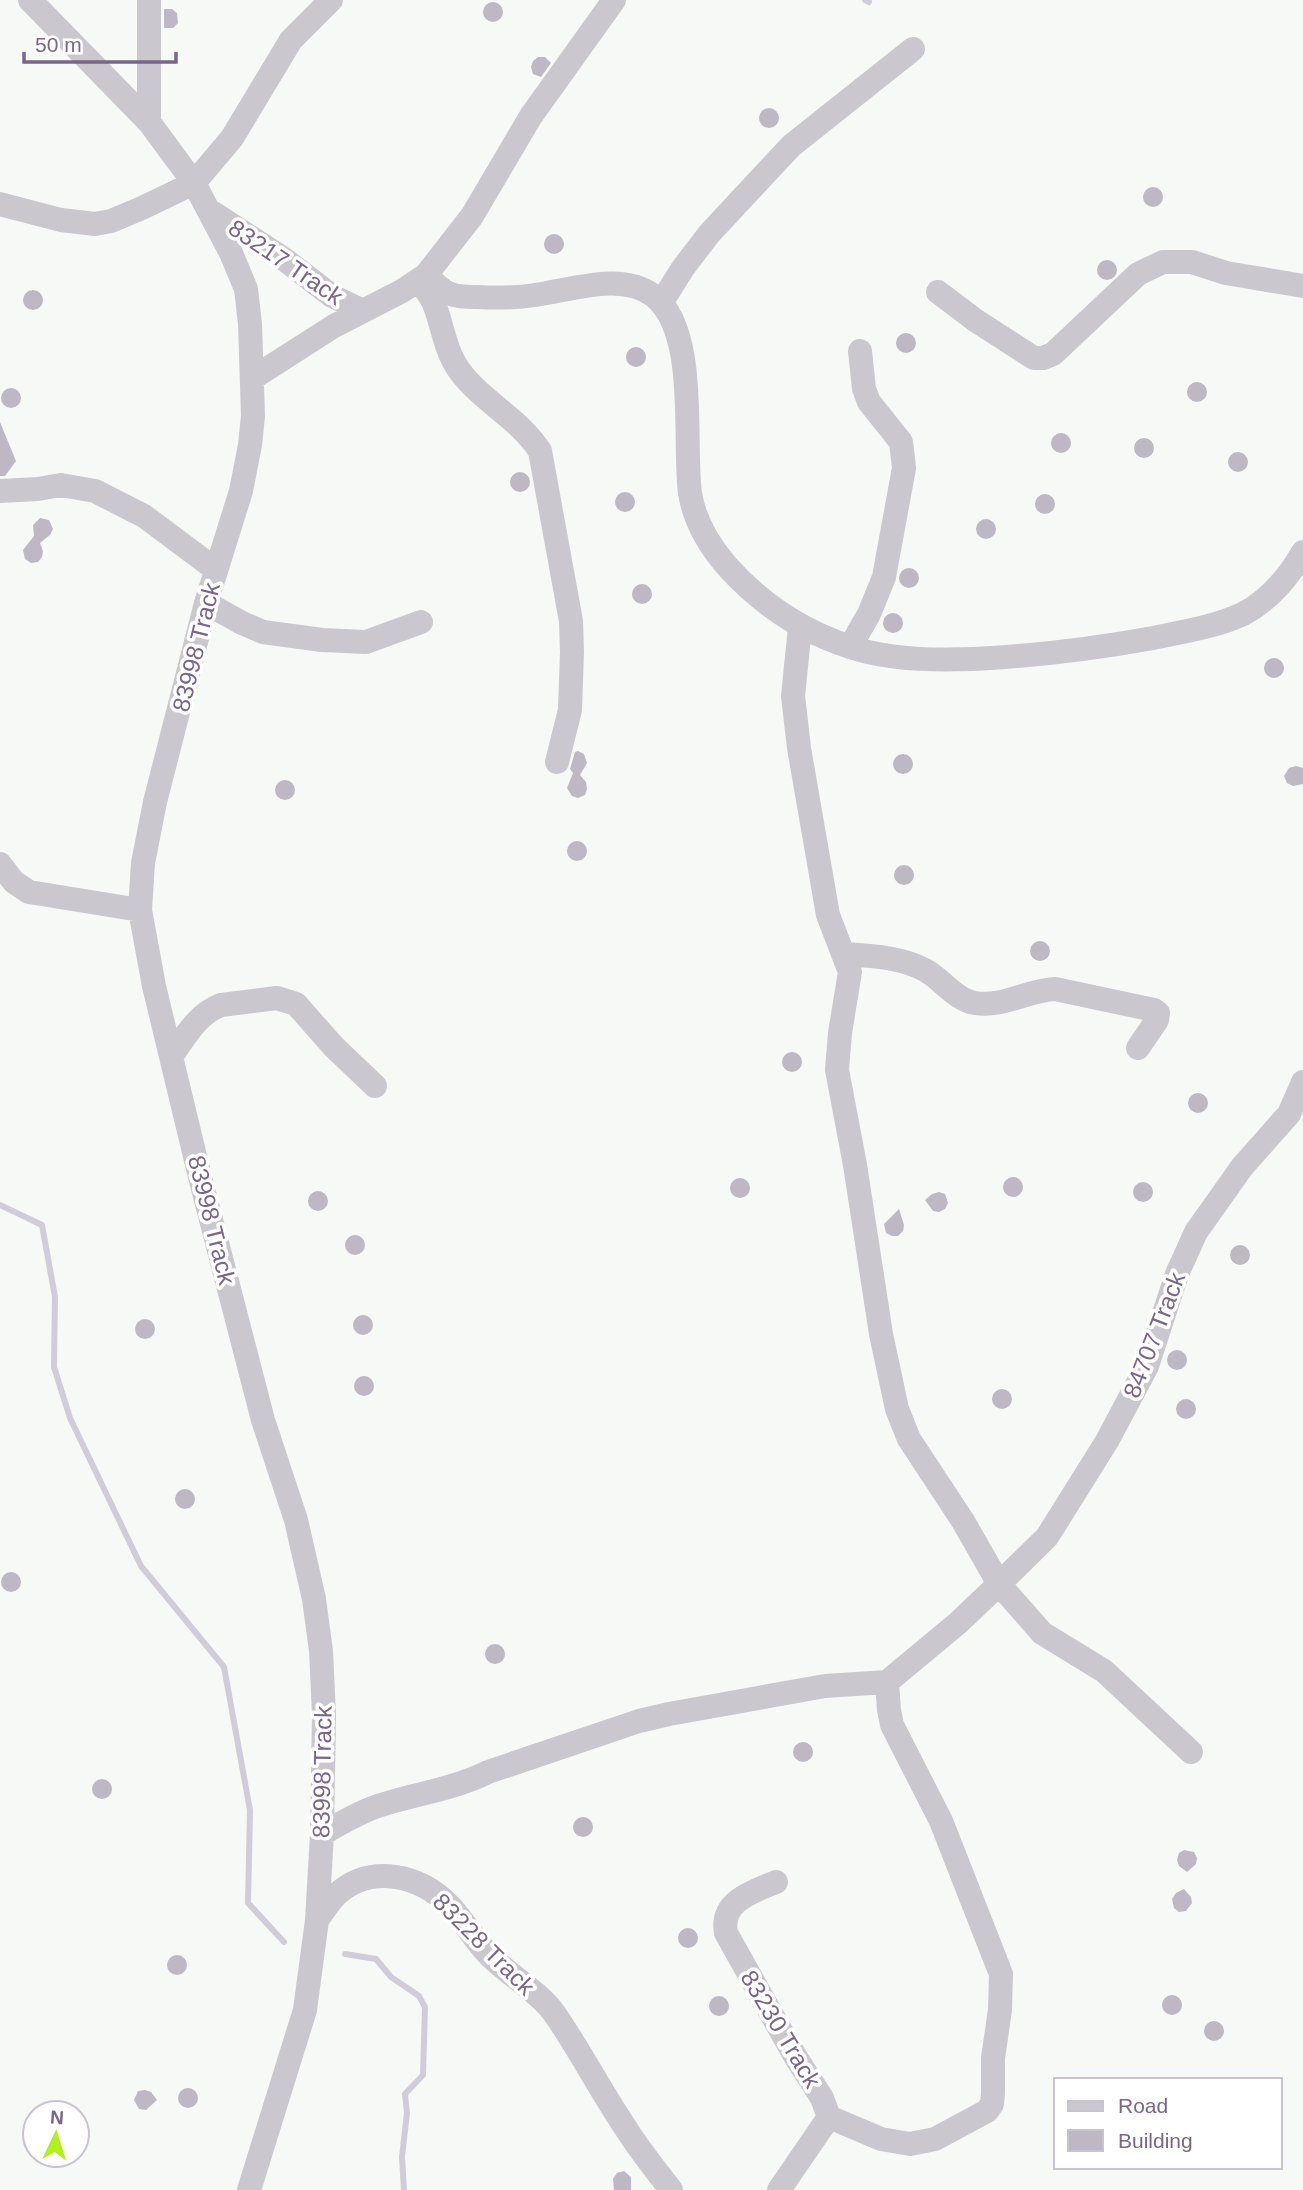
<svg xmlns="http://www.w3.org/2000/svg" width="1303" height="2190" font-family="Helvetica,sans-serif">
<rect width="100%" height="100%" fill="#f7f9f7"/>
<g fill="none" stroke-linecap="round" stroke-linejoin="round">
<path stroke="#d1ccd9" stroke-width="6" d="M865,0l4,2
M0,1205l42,20 13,72 -1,70 16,51 71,148 83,101 26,143 -2,93 36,39
M345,1954l31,5 15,18 28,19 6,11 -2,68 -18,19 2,19 -5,44 2,33"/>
</g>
<path fill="#beb8c4" d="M483 12a10 10 0 1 1 20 0a10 10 0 1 1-20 0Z
M164,9h8l5,4 1,10 -5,5h-9z
M538,57h7l6,6 -10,14 -8,-3 -2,-7 2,-6z
M759 118a10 10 0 1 1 20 0a10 10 0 1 1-20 0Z
M1143 197a10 10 0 1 1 20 0a10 10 0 1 1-20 0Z
M544 244a10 10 0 1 1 20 0a10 10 0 1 1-20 0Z
M1097 270a10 10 0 1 1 20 0a10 10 0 1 1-20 0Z
M23 300a10 10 0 1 1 20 0a10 10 0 1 1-20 0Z
M896 343a10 10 0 1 1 20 0a10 10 0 1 1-20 0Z
M626 357a10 10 0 1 1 20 0a10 10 0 1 1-20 0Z
M1187 392a10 10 0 1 1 20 0a10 10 0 1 1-20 0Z
M1 398a10 10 0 1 1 20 0a10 10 0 1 1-20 0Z
M0,422l16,39 -11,15h-5z
M1051 443a10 10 0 1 1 20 0a10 10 0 1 1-20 0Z
M1134 448a10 10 0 1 1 20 0a10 10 0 1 1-20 0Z
M1228 462a10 10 0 1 1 20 0a10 10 0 1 1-20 0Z
M510 482a10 10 0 1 1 20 0a10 10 0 1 1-20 0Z
M615 502a10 10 0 1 1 20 0a10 10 0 1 1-20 0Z
M1035 504a10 10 0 1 1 20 0a10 10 0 1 1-20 0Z
M40,518l9,2 4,9 -3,6 -10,8 3,8 -1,6 -4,5 -7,1 -6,-4 -2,-9 11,-14 -1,-11z
M976 529a10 10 0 1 1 20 0a10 10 0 1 1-20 0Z
M899 578a10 10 0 1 1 20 0a10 10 0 1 1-20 0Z
M632 594a10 10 0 1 1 20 0a10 10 0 1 1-20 0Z
M883 623a10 10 0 1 1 20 0a10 10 0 1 1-20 0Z
M1264 668a10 10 0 1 1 20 0a10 10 0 1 1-20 0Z
M578,751l6,3 3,9 -7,12 6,7 1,7 -2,6 -7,3 -6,-2 -5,-8 6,-15 -3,-4 5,-17z
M893 764a10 10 0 1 1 20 0a10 10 0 1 1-20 0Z
M1296,766l7,2v16l-10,2 -6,-3 -3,-7 5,-8z
M275 790a10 10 0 1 1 20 0a10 10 0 1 1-20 0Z
M567 851a10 10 0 1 1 20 0a10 10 0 1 1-20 0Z
M894 875a10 10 0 1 1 20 0a10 10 0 1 1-20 0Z
M1030 951a10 10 0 1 1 20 0a10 10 0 1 1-20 0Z
M782 1062a10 10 0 1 1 20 0a10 10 0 1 1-20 0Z
M1188 1103a10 10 0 1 1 20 0a10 10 0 1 1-20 0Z
M1003 1187a10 10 0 1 1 20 0a10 10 0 1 1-20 0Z
M730 1188a10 10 0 1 1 20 0a10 10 0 1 1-20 0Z
M1133 1192a10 10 0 1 1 20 0a10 10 0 1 1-20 0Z
M308 1201a10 10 0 1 1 20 0a10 10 0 1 1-20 0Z
M939,1192l6,2 3,9 -3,6 -6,3 -6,-1 -8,-11 7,-6z
M899,1209l5,16 -1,6 -5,5h-6l-6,-3 -2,-9z
M345 1245a10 10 0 1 1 20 0a10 10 0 1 1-20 0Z
M1230 1255a10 10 0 1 1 20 0a10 10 0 1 1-20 0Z
M353 1325a10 10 0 1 1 20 0a10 10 0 1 1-20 0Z
M135 1329a10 10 0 1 1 20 0a10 10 0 1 1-20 0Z
M1167 1360a10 10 0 1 1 20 0a10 10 0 1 1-20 0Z
M354 1386a10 10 0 1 1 20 0a10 10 0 1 1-20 0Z
M992 1399a10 10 0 1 1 20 0a10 10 0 1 1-20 0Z
M1176 1409a10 10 0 1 1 20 0a10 10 0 1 1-20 0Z
M175 1499a10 10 0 1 1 20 0a10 10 0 1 1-20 0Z
M1 1582a10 10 0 1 1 20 0a10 10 0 1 1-20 0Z
M485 1654a10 10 0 1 1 20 0a10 10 0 1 1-20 0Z
M793 1752a10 10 0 1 1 20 0a10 10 0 1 1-20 0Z
M92 1789a10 10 0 1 1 20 0a10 10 0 1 1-20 0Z
M573 1827a10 10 0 1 1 20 0a10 10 0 1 1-20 0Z
M1184,1850l10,2 3,6 -1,6 -9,8 -8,-6 -2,-6 2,-7z
M1184,1889l7,8 1,6 -6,8 -7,1 -5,-4 -2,-9 4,-6z
M678 1938a10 10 0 1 1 20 0a10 10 0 1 1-20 0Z
M167 1965a10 10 0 1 1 20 0a10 10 0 1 1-20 0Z
M1162 2005a10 10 0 1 1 20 0a10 10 0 1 1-20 0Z
M709 2006a10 10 0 1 1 20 0a10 10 0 1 1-20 0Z
M1204 2031a10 10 0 1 1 20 0a10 10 0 1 1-20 0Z
M178 2098a10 10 0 1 1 20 0a10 10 0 1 1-20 0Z
M145,2090l6,2 6,8 -11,10 -7,-1 -5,-9 4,-9z
M624,2171l7,6v13h-17l-1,-11 4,-6z"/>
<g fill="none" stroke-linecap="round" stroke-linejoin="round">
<path stroke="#cbc7cf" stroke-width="24" d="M30,0l119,122 45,61 37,70 15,36 4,35 3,92 -3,29 -9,46 -35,112 -51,199 -12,61 -3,47 14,76 46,191 63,243 33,100 18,79 7,52 3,64 -2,119 -5,86 -12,90 -56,180
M149,0v122
M0,204l61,16 34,4 16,-3 31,-13 52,-25 38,-45 59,-98 40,-40
M212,212l72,47 48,37 31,15
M426,275c5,5 11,11 17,15 10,7 23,7 34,7 20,1 39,1 58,-2 37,-5 87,-24 119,1 45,36 29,146 36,197 4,26 19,52 36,72 38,43 87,73 142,87 35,8 70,8 105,7 61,-3 120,-10 180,-21 29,-6 62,-11 90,-24 27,-14 45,-36 60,-62
M419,281c6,8 14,17 17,28 7,20 10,43 23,61 23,32 60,48 81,81l31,170 1,31 -2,58 -13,52
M938,292l37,28 59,38h9l10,-4 85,-80 25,-12h29l34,11 77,13
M661,303l22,-35 26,-34 82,-88 122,-97
M253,378l81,-52 68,-35 24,-16 46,-59 59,-100 83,-116
M0,491l38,-2 23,-4 34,6 49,25 71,53
M206,603l36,20 21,9 59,8 44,2 55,-20
M850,647l19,-33 15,-37 20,-109 -3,-26 -32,-40 -5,-13 -4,-38
M0,864l14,18 15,10 111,18
M845,954c26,2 56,3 80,16 17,9 30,30 50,33 27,5 53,-13 80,-14l99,21 4,3 -1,7 -19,28
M171,1057c14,-20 26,-43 50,-52l56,-7 19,6 38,43 41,39
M1191,1752l-87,-81 -62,-38 -43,-49 48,-47 60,-96 40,-75 30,-92 19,-42 46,-65 47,-53 14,-32
M322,1834c17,-10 34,-20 53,-27 38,-13 77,-17 113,-35l151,-51 30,-7 156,-28 62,-4 71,-59 41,-39 -36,-63 -54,-82 -12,-30 -16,-75 -26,-169 -18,-95 3,-37 10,-61 -22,-57 -29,-167 -6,-52 7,-69
M776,1882c-24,10 -56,19 -50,51l69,123 27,42 7,19 -50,73
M317,1920c6,-8 12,-18 19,-25 35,-32 84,-20 114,11 15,16 25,35 40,50 19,19 49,36 64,57 26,37 47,79 73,117 13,21 29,40 44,60
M829,2117l52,22 29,5 25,-5 52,-28 5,-7 1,-11v-35l7,-48 1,-36 -60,-153 -49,-96 -3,-15 -2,-28"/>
</g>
<g text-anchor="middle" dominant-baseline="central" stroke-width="7" stroke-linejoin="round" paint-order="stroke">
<g font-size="24" fill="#79668a" stroke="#fff">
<text transform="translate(286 262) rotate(34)">83217 Track</text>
<text transform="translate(196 647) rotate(-76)">83998 Track</text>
<text transform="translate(212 1220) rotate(76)">83998 Track</text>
<text transform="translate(1154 1335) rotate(-69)">84707 Track</text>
<text transform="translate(322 1772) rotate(-89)">83998 Track</text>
<text transform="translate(484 1944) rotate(45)">83228 Track</text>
<text transform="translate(781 2029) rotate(59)">83230 Track</text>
</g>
</g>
<rect x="1054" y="2078" width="228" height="91" fill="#ffffff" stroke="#c9c2d0" stroke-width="2"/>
<rect x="1068" y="2101" width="35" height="10" fill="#cbc7cf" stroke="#c9c2d0" stroke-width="2"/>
<text x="1118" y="2113" font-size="21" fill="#79668a">Road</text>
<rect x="1068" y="2130" width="35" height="21" fill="#beb8c4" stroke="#c9c2d0" stroke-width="2"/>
<text x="1118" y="2148" font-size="21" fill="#79668a">Building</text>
<g transform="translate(56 2134) rotate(4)"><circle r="33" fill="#ffffff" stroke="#c9c2d0" stroke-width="2"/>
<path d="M0-5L12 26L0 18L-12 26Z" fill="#aff11f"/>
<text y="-10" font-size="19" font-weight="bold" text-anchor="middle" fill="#79668a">N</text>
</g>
<path d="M24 52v10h152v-10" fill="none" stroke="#79668a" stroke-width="3.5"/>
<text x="35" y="52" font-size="21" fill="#79668a" stroke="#ffffff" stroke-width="5" paint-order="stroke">50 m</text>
</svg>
